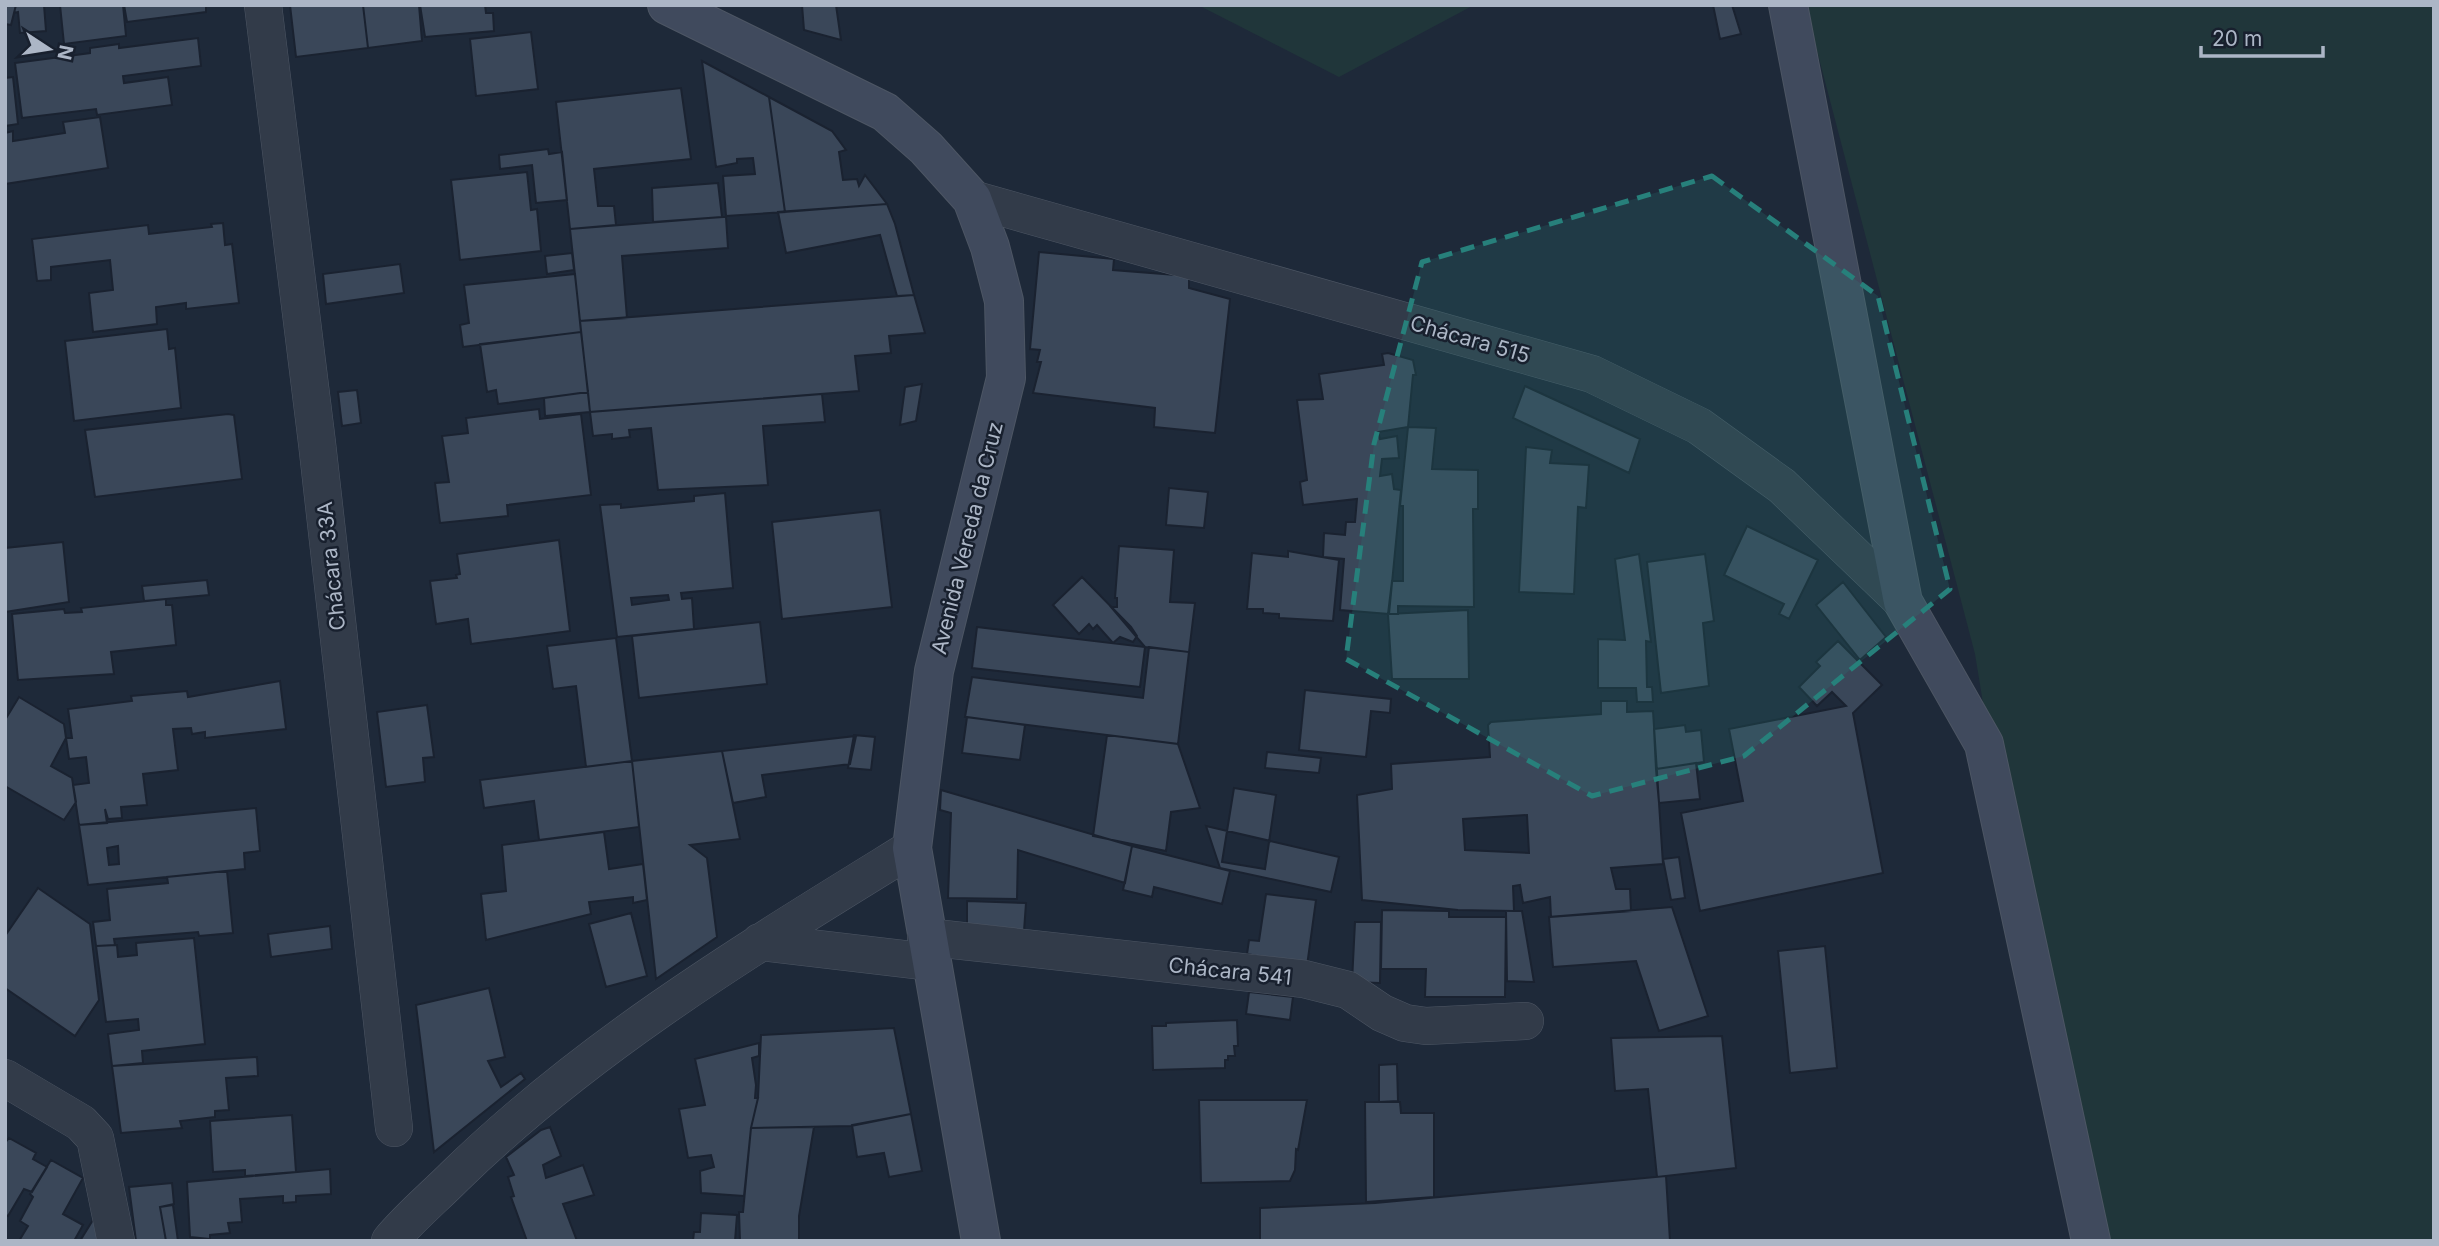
<svg xmlns="http://www.w3.org/2000/svg" width="2439" height="1246" font-family="Inter,sans-serif">
<rect width="100%" height="100%" fill="#1e2939"/>
<path fill="#20363a" d="M1198,5h276l-135,72z
M1805,5h629v1236h-363l-96,-587z"/>
<path fill="#3a4759" stroke="#1a2230" stroke-width="2" fill-rule="evenodd" d="M5,5h11l-5,20 -6,-1z
M16,5h28l2,26 -26,2 -2,-21 -4,1z
M60,5h63l3,31 -62,8z
M124,5h82v7l-79,10z
M290,5h73l5,43 -72,9z
M363,5h56l3,36 -54,7z
M420,5h65l1,8h7l1,18 -69,6z
M802,5h34l5,35 -37,-10z
M1713,5h19l9,29 -21,5z
M531,32l7,57 -62,7 -6,-57z
M198,38l3,28 -78,10 1,7 44,-6 4,28 -75,10 -1,-6 -74,9 -7,-55 75,-10v-5l29,-4v4z
M702,61l67,36 16,115 -59,4 -3,-40 32,-2 -2,-16 -16,1v4l-21,4z
M13,77l5,47 -13,2v-48z
M681,88l10,71 -97,10 4,37h16l2,19 -46,4 -14,-127z
M769,97l63,34 14,19 -7,2 4,28 14,-1 2,7 6,-11 22,29 -102,8z
M100,117l8,51 -103,16v-51l8,-2v10l52,-8 -2,-11z
M548,149l1,5 13,-2 5,48 -31,3 -4,-38 -32,4 -1,-14z
M527,172l4,38 6,-1 4,42 -81,9 -9,-80z
M718,183l4,34 -69,5 -1,-34z
M887,204l8,20 19,71 -17,1 -17,-61 -94,18 -8,-41z
M722,217h4l2,31 -106,8 5,62 -47,3 -10,-92z
M223,223l2,22 7,-1 7,59 -53,6v-6l-30,4 1,17 -64,8 -4,-39 24,-3 -3,-30 -59,7v13l-14,1 -5,-42 116,-14 1,9 63,-7 -1,-3z
M1039,252l75,7 -1,11 76,6v12l41,11 -15,134 -61,-6 1,-19 -122,-15 8,-31h-4l3,-12 -10,-1z
M572,253l2,17 -27,4 -2,-18z
M400,264l4,29 -78,11 -3,-30z
M575,274l6,58 -118,15 -3,-22 9,-2 -5,-38z
M914,295l11,38 -36,3 2,17 -36,3 4,35 -269,21 -10,-91z
M167,329l2,20 6,-1 6,60 -107,13 -9,-80z
M581,332l7,60 -90,12 -2,-14 -9,2 -7,-48z
M1388,353l25,7 3,15h-3l-5,52 -30,5 2,7 17,-3 2,22 -17,1 -2,17 12,-2 2,15 7,1 -12,124 -49,-4 4,-51 -21,-2 1,-24 21,2 1,-13h9l2,-23 -54,6 -3,-23 7,-2 -10,-80 26,-1 -4,-25 65,-9 -2,-11z
M922,384l-6,37 -16,4 5,-38z
M1525,386l115,53 -11,34 -116,-55z
M357,390l4,33 -19,3 -4,-34z
M588,392l2,20 -45,4 -1,-18z
M822,394l3,28 -62,4 5,59 -110,5 -7,-62 -22,2 1,7 -18,2v-5l-19,2 -3,-24z
M539,409l1,10 41,-5 10,81 -84,10 1,11 -68,7 -5,-40 14,-1 -7,-46 26,-3 -2,-15z
M228,414l6,1 8,64 -147,18 -10,-67z
M1408,427l28,1 -4,41 46,1v39h-5l1,98 -76,-1v8h-10l4,-33h11v-75h-3z
M1526,447l26,3 -2,13 39,2 -3,43 -8,-1 -4,87 -55,-2z
M1169,488l39,4 -4,36 -38,-3z
M725,493l8,95 -52,5 1,6 10,-1 2,31 -77,8 -17,-132 21,-1v4l73,-7v-5zM668,595l1,5 -37,5 -1,-7z
M880,510l12,97 -110,12 -10,-97z
M1747,526l71,34 -29,59 -10,-5 5,-10 -60,-29z
M559,540l11,91 -99,13 -3,-25 -32,5 -6,-43 27,-3 -1,-3 4,-1 -3,-20z
M63,542l6,60 -64,10v-64z
M1119,546l55,4 -4,52 25,1 -6,49 -44,-5 -34,-40h6v-9h-2z
M1288,551l51,9 -6,61 -54,-3v-4l-16,-1v-4h-16l5,-56 36,4z
M1639,554l12,88 -5,-1 1,46h5l1,15h-16l-1,-14h-38v-49l27,1 -10,-81z
M1705,554l9,67 -11,2 6,63 -48,7 -14,-131z
M1082,577l49,50 6,9 -4,6 -13,-5 -7,6 -16,-18 -4,4 -4,-5 -10,10 -26,-29z
M207,580l2,15 -65,6 -2,-15z
M1843,582l43,55 -26,23 -44,-55z
M166,599v6h6l4,40 -65,7 3,22 -96,6 -6,-66 52,-5 1,4 17,-1 -1,-4z
M1468,610l1,69h-77l-4,-65z
M760,622l7,62 -128,14 -7,-62z
M977,627l168,20 -5,40 -168,-19z
M616,638l16,123 -46,6 -10,-81 -23,3 -6,-43z
M1838,641l44,44 -29,28 30,160 -183,38 -19,-98 62,-12 -14,-72 117,-23 -14,-14 -15,14 -18,-19 21,-21 -4,-4z
M1149,647l40,5 -11,92 -213,-27 7,-40 171,21z
M280,681l6,48 -81,9v-6l-13,2 -1,-6 -18,1 5,41 -35,4 4,31 -26,2 1,11 -14,1 -3,-10 2,14 -28,2 -6,-40 16,-2 -3,-26 -17,2 -3,-21h6l-4,-29 64,-8 -1,-5 56,-5 1,6z
M1305,690l86,9 -1,14 -19,-2 -5,46 -67,-7z
M19,697l45,27 2,14 -15,28 21,12 4,24 -12,18 -59,-34v-66z
M1601,701h26v11l26,-1 10,153 -52,4 5,21h14l1,22 -80,6 -1,-20 -27,6 -3,-18 -7,1 1,25 -56,-1 -96,-10 -5,-105 35,-6 -1,-25 99,-7 -2,-32 3,-3 110,-8zM1527,815l2,38 -64,-3 -2,-31z
M427,705l7,52 -11,1 2,24 -39,5 -9,-75z
M967,717l58,8 -5,35 -58,-7z
M1685,725l1,7 15,-2 3,32 -48,7 -2,-40z
M854,735l21,2 -4,33 -23,-2z
M1107,735l71,9 22,64 -29,4 -5,39 -73,-15z
M856,736l-6,28 -88,11 4,22 -33,6 -11,-52z
M722,751l18,88 -50,6 17,13 10,79 -61,42 -24,-218z
M1267,752l54,6 -2,15 -54,-5z
M632,761l7,66 -100,13 -5,-39 -50,7 -4,-28z
M1696,763l4,36 -41,4 -3,-34z
M1234,788l42,7 -11,74 -43,-7z
M941,790l191,56 -7,37 -107,-33 -1,49 -69,-1 3,-85 -11,-3z
M256,808l4,43 -16,2 1,16 -157,16 -9,-60zM118,846l1,18 -10,1 -2,-17z
M1206,826l133,31 -8,35 -111,-24z
M604,832l5,37 34,-5 4,36 -14,3v-6l-44,5 2,12 -105,26 -5,-46 25,-3 -4,-46z
M1132,846l98,25 -8,33 -68,-17 -2,10 -29,-7z
M1679,857l6,41 -14,2 -8,-41z
M227,871l6,62 -34,3 -1,-4 -84,7 1,6 -19,1 -3,-24 17,-2 -3,-31 61,-6 -1,-6z
M38,888l52,36 9,76 -24,36 -70,-48v-52z
M1266,894l50,6 -9,66 -60,-12 2,-14 10,1z
M967,901l59,2 -2,28h-57z
M1672,907l36,109 -49,15 -23,-70 -83,6 -4,-50z
M1382,910l67,1v6h57l-1,80h-80l1,-28h-45z
M1506,911h16l12,71 -27,-1z
M631,913l16,63 -41,11 -17,-63z
M1355,922h26l-1,61 -28,-1z
M330,926l2,23 -61,8 -3,-23z
M194,938l11,106 -63,7 1,12 -31,3 -4,-32 31,-4 -1,-11 -32,3 -10,-76 21,-1 1,12 19,-2 -1,-12z
M1825,946l12,122 -47,5 -12,-122z
M489,988l16,69 -17,4 13,26 20,-14 4,6 -91,73 -18,-147z
M1249,992l44,5 -3,23 -44,-6z
M1237,1020l1,26h-4l1,10h-7v4h-3v8l-72,2 -1,-44h14v-3z
M894,1028l17,86 -60,12 -100,2 7,-30 3,-63z
M1722,1036l14,132 -79,9 -9,-88 -33,2 -4,-53z
M759,1043v13l-7,2 4,27 -1,13h3l-7,30 -7,68 -43,-3 -1,-22 14,-4 -3,-12 -23,3 -9,-49 26,-4 -10,-46z
M257,1057l1,19 -32,2 3,32 -14,1v6l-35,4 2,7 -61,5 -9,-67z
M1397,1064l1,37 -19,1v-37z
M1199,1100h108l-9,50 -2,-1 -1,21 -5,11 -89,2z
M1365,1102h35l1,11h33v84l-68,5z
M911,1114l11,57 -33,6 -5,-24 -27,4 -5,-32z
M292,1115l4,57 -51,4v-6l-32,2 -3,-51z
M550,1127l11,29 -18,9 3,13 37,-13 11,30 -31,9 14,37h-50l-16,-44 3,-1 -6,-19 6,-2 -8,-18 35,-27z
M814,1127l-15,89v25h-59l-1,-29h4l8,-84z
M9,1138l27,15 -3,6 14,8 -15,25 -8,-3 -16,27 -3,-1v-72z
M51,1160l32,18 -20,36 20,11 -9,16h-55l9,-15 -8,-5 13,-24 -3,-3z
M330,1169l1,25 -35,2v6l-13,1v-7l-43,3 2,23 -14,1 2,10 -20,2v4l-20,-2 -3,-55z
M1666,1176l4,65h-410v-33l115,-5z
M172,1183l2,21 -14,3 6,34h-30l-7,-54z
M173,1205l5,36h-12l-6,-34z
M701,1213l36,2 -2,26h-42l1,-9h6z
M96,1215l3,26h-19z"/>
<g fill="none" stroke-linecap="round" stroke-linejoin="round">
<defs>
<path id="street" d="M263,5l54,438 77,685
M972,199l620,175 107,52 83,60 121,116
M926,937l378,42 44,11 34,23 23,10 21,3 99,-5
M760,942l170,20
M5,1078l76,45 14,15 21,103
M390,1241c19,-23 43,-43 64,-64 136,-133 298,-230 458,-329"/>
<path id="secondary" d="M667,5l218,107 41,36 46,51 18,48 14,54 2,77 -72,293 -22,177 69,393
M1788,5l115,597 81,142 107,497"/>
</defs>
<use href="#street" stroke="#4d5664" stroke-width="38"/>
<use href="#secondary" stroke="#4d5664" stroke-width="40"/>
<use href="#street" stroke="#323b49" stroke-width="37"/>
<use href="#secondary" stroke="#404a5d" stroke-width="38"/>
</g>
<path fill="#27807b" fill-opacity="0.2" stroke="#27807b" stroke-width="5" stroke-dasharray="14 9" stroke-linejoin="round" d="M1712,176l166,120 72,293 -206,167 -152,40 -246,-137 28,-215 48,-182z"/>
<g text-anchor="middle" dominant-baseline="central" stroke-width="5" stroke-linejoin="round" paint-order="stroke">
<g font-size="21" fill="#acb6c6" stroke="#18202e">
<text transform="translate(1470 339) rotate(16)">Chácara 515</text>
<text transform="translate(967 538) rotate(-76)">Avenida Vereda da Cruz</text>
<text transform="translate(331 566) rotate(-96)">Chácara 33A</text>
<text transform="translate(1230 971) rotate(6)">Chácara 541</text>
</g>
</g>
<rect width="2439" height="1246" fill="none" stroke="#acb6c6" stroke-width="14"/>
<g transform="translate(49 49) rotate(102)" stroke="#18202e" stroke-width="5" paint-order="stroke">
<path d="M0-5L12 26L0 18L-12 26Z" fill="#acb6c6"/>
<text y="-10" font-size="19" font-weight="bold" text-anchor="middle" fill="#acb6c6">N</text>
</g>
<path d="M2201 46v10h122v-10" fill="none" stroke="#acb6c6" stroke-width="3.5"/>
<text x="2212" y="46" font-size="21" fill="#acb6c6" stroke="#18202e" stroke-width="5" paint-order="stroke">20 m</text>
</svg>
